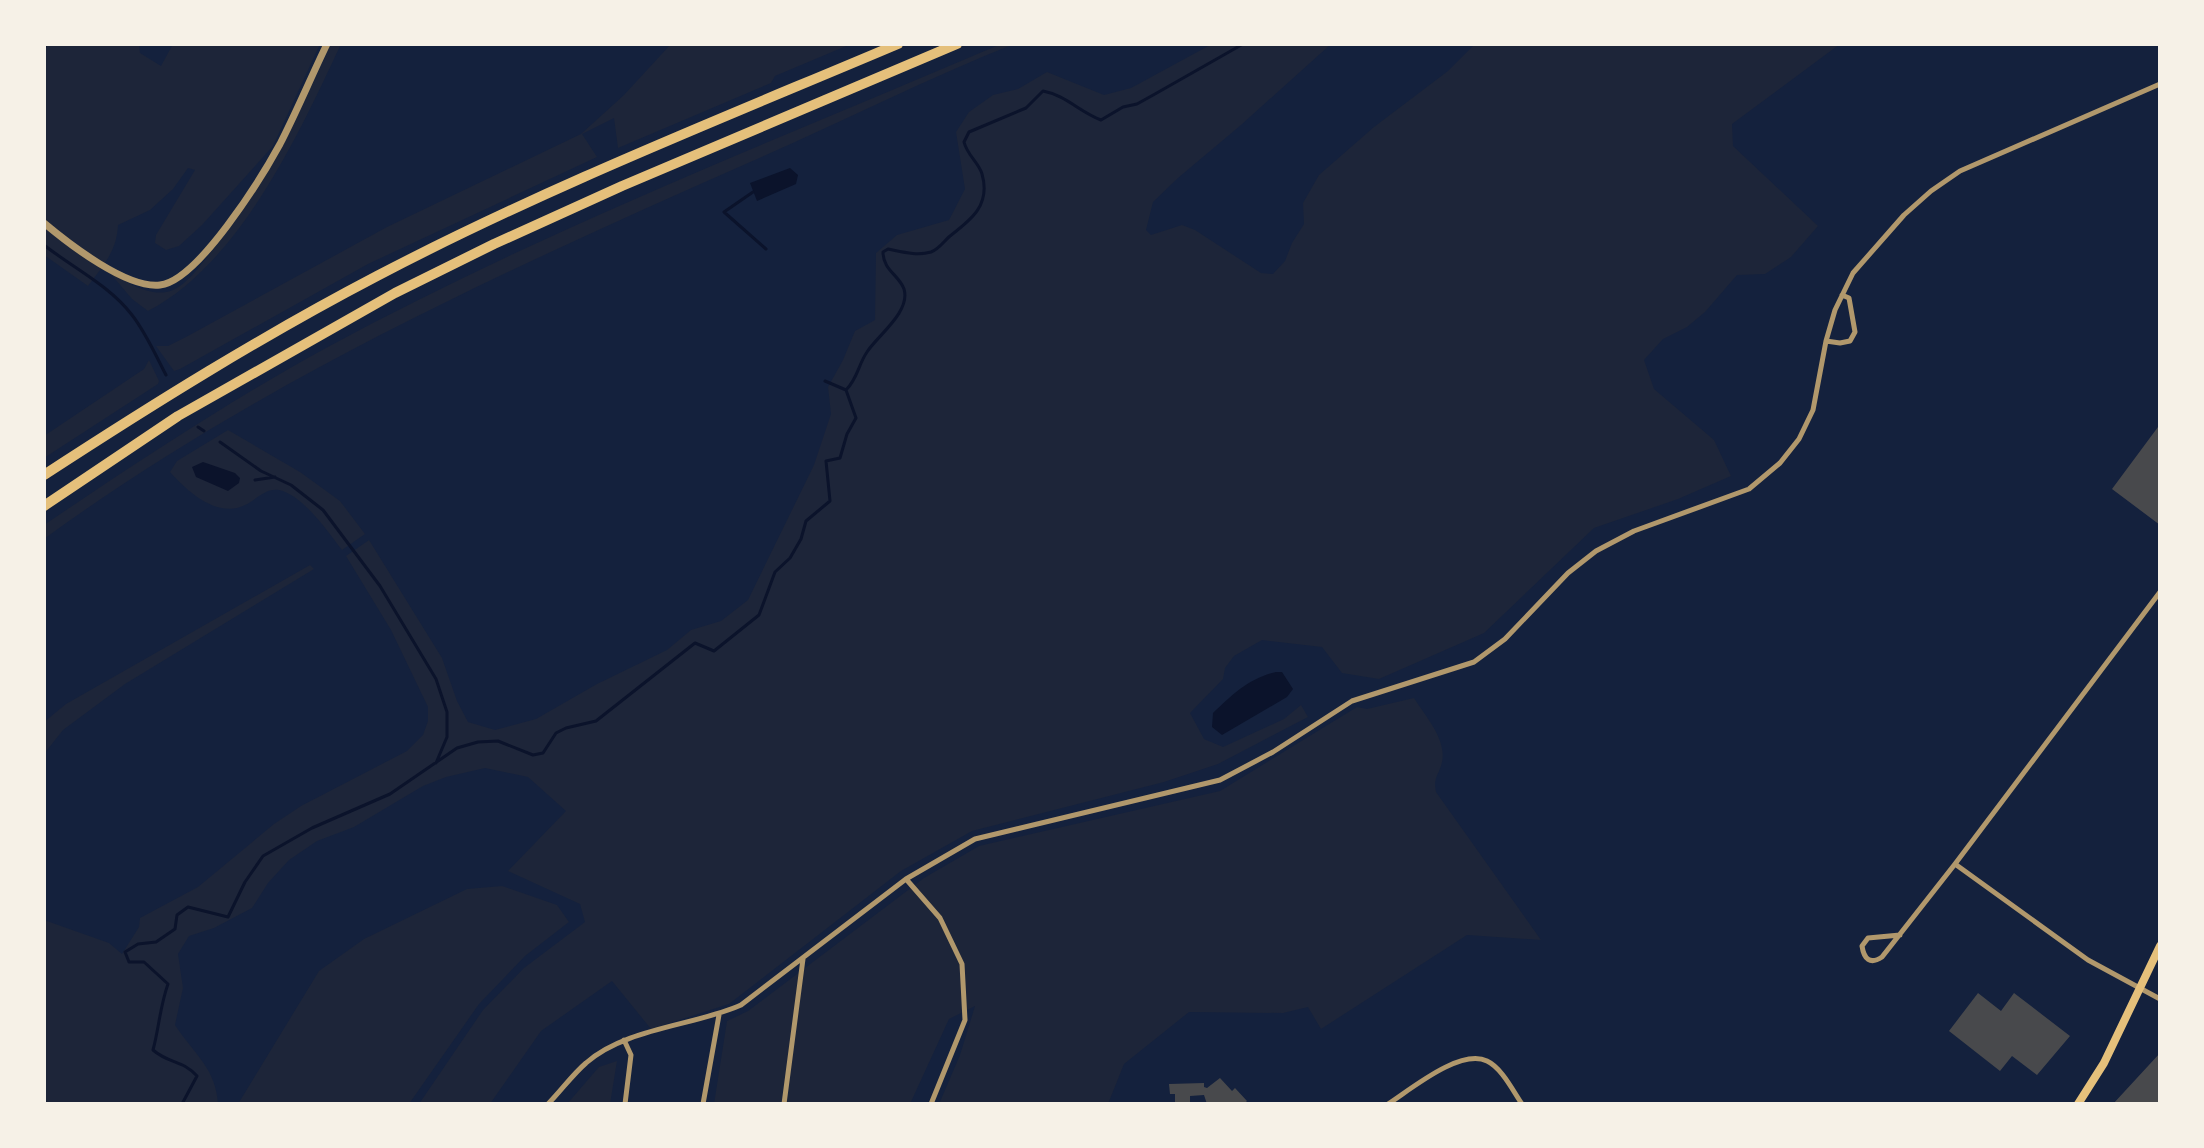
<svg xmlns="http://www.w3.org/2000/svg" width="2204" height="1148" font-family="'Archivo Narrow',sans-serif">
<rect width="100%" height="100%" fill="#14213d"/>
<path fill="#1d2539" d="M44,44h95l1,9 21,13 12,-22h147l-47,102 -71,79 -23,21 -13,4 -11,-7 1,-8 39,-65 -7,-2 -15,21 -23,21 -32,15c-1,26 -15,41 -30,61l-44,-31z
M331,44h10c-42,90 -102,220 -193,267l-16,-12 -22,-26c18,9 41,26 63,17 15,-7 25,-22 35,-34 56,-67 87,-134 123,-212z
M671,44h180l-76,32 -4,7 -153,65 -4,-30 -32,16 15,23 -229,107 -188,105 -6,2 -18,-25h12l18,-9 201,-110 194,-93 43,-39z
M1001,44h13c-90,36 -177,80 -266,119 -242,107 -489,219 -704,376v-14c92,-62 185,-124 282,-177 217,-118 448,-207 675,-304z
M1212,44h119l-90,81 -63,53 -25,24 -7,28 5,5 31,-10 13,5 66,43 12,1 12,-13 7,-18 12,-19 -1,-21 16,-28 55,-48 74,-56 27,-27h365l-108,80 1,22 85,80 -27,31 -26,17 -28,1 -32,37 -18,15 -24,12 -19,21 10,29 60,51 17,36 -53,23 -84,29 -110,105 -105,46 -37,-6 -20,-26 -60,-7 -28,16 -9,12 -2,11 -33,34 14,26 19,8 61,-28 17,-14 7,12 -90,47 -54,18 -192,49 -71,40 -172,133 -78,25 -39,-48 -71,50 -51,73h-71l64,-94 41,-42 61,-46 -5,-18 -72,-33 58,-60 -38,-34 -43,-9 -39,9 -23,9 -69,41 -37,14 -28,19 -21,23 -16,25 -38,20 -25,8 -11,18 5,34 -8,37c18,28 41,43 43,79h-172l-2,-184 65,23 13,11 17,-27 1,-9 58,-31 76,-63 27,-18 106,-55 16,-16 5,-14v-14l-37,-77 -45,-74 23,-16 73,118 15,43 11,21 27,8 41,-11 61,-35 70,-34 24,-20 30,-9 27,-21 66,-135 17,-51 -3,-27 15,-27 12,-29 20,-11 1,-67 21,-18 52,-15 16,-31 -9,-57 13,-20 24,-17 25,-6 29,-17 57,23 27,-7z
M149,360l10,21 -1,3 -114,74v-22l100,-67z
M228,430l72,42 40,29 25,33 -23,16c-14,-18 -39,-55 -63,-60 -14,-2 -23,10 -34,15 -28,14 -58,-14 -75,-33l7,-11z
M310,565l4,4 -189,115 -62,46 -19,24v-32l22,-18z
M1414,698c11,18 33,41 28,64 -3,14 -9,14 -6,30l105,148 -74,-5 -146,94 -13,-22 -25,6 -94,-1 -65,52 -16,40h-169l21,-49 15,-49 -26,13 -39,85h-196l13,-83 21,-10 176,-133 55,-32 241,-55 137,-84 10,2z
M502,886l55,19 12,17 -44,34 -46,48 -70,100h-171l81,-133 45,-32 103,-50z
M617,1061l-7,43h-43l32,-37z"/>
<path fill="#0b132b" d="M790,168l8,7 -2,9 -39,17 -7,-18z
M203,462l32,11 5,5 -1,5 -11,8 -32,-14 -4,-10z
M1276,672h6l11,17 -6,8 -65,38 -10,-8 1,-14c19,-18 36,-35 63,-41z"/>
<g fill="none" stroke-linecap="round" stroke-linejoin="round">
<path stroke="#0b132b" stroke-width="3" d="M44,49l2,-5
M753,192l-29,20 42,37
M44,245c29,23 65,40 88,70 14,18 23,39 34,60
M825,381l21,9
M198,427l6,4
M220,442l41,29 30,14 32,25 57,76 56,93 11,33v25l-11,26
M255,480l20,-3
M182,1104l15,-28c-14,-16 -28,-12 -44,-26 6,-22 7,-44 15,-66l-24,-22h-15l-4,-10 13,-8 18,-2 19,-13 2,-14 11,-8 40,10 17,-35 18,-26 49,-28 78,-34 67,-46 21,-6 20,-1 35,14 10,-2 13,-20 10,-5 30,-7 99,-78 19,8 45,-36 16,-43 15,-14 11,-19 5,-18 24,-20 -4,-40 14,-3 7,-24 9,-16 -10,-28c12,-12 12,-25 21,-38 10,-16 44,-40 37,-63 -5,-14 -21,-19 -21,-37l5,-3c15,3 29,7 43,3 8,-3 13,-11 19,-16 21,-16 41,-31 32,-62 -3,-11 -15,-19 -18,-32l5,-10 57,-24 17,-17c22,4 37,21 58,29l22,-13 14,-3 18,-10 88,-50"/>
</g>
<path fill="#48494c" d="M2158,427l2,1v97l-48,-36z
M1978,993l23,18 13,-18 56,43 -33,39 -25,-19 -12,15 -51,-40z
M2160,1053v51h-47z
M1220,1078l12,13 3,-3 12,13 -3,3h-37l-3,-9 -14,1v8h-15v-10h-5l-1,-10 35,-1v4l3,1z"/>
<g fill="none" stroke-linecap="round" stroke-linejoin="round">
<path stroke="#b1986c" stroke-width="5" d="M1826,341l14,2 10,-2 5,-9 -6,-34 -7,-3
M1955,864l133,96 72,39
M906,879l34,39 22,46 3,56 -34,84
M1900,935l-32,3 -6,8c2,13 8,19 20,11l73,-93 205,-272
M624,1040l7,15 -6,49
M548,1104c13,-13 24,-29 38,-41 39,-35 108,-37 155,-58l165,-126 69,-40 245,-59 53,-28 79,-51 122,-39 31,-23 63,-66 28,-22 38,-20 115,-42 31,-26 19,-24 14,-29 13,-69 9,-31 18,-37 51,-58 27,-24 29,-20 200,-87
M703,1104l16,-89
M784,1104l19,-145
M1388,1104c22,-14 72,-56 99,-43 15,7 26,30 35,43"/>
<path stroke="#b1986c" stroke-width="7" d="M44,223c25,21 83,66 116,62 38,-4 102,-108 120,-141 17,-33 31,-67 47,-100"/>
<path stroke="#e5c07b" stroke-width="8" d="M2078,1104l26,-41 56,-117"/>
<path stroke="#e5c07b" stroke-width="10" d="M44,475c109,-71 218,-139 333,-199 168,-88 346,-158 521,-232
M44,506l134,-90 217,-123 99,-49 128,-58 335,-142"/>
</g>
<rect width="2204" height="1148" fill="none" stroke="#f6f1e7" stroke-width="92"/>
</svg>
